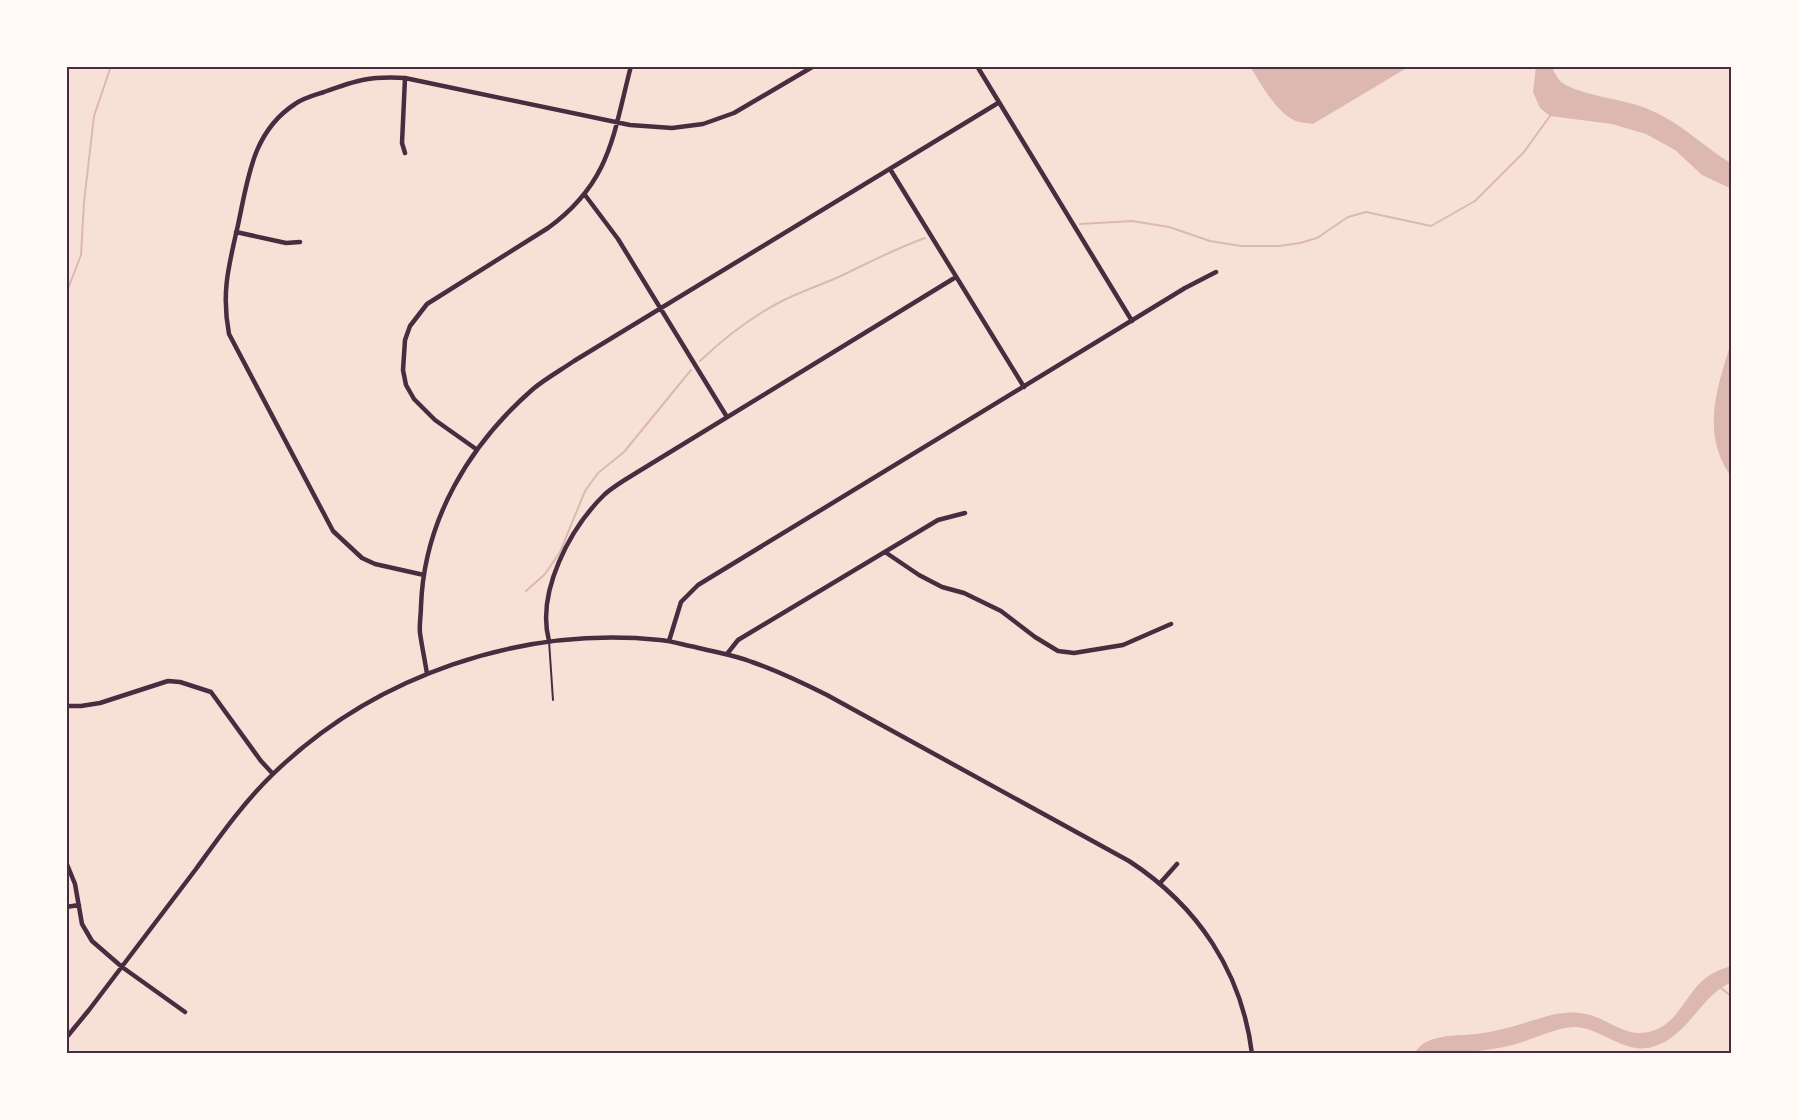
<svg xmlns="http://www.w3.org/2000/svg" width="1798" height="1120" font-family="Rubik,sans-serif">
<rect width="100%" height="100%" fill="#f7e1d7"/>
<path fill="#dcb8b0" d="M1250,66h160l-97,58c-5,-1 -10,-1 -14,-2 -20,-5 -39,-39 -49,-56z
M1536,66h19l-2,5c3,3 5,8 8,11 22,15 63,16 89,28 31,13 54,37 82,54v25l-30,-14 -27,-25 -29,-16 -34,-10 -62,-8 -10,-8 -7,-16z
M1732,339v64l-2,32 2,6v37c-33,-46 -14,-91 0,-139z
M1732,966v16c-32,13 -43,55 -80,65 -27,8 -52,-20 -78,-20 -20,1 -42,13 -61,18 -34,8 -66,9 -100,9 4,-4 8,-10 13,-12 16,-8 33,-6 50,-8 9,-1 18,-3 27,-5 25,-5 50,-19 76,-16 28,2 44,27 73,18 24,-7 32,-32 48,-48 9,-9 20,-14 32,-17z"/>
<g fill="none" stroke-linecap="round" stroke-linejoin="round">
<path stroke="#dcb8b0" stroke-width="2" d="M1080,224l52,-3 37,6 41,14 31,5h38l21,-3 17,-5 31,-21 18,-5 65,14 44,-25 49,-49 26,-36
M66,294l15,-39 3,-53 10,-86 17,-50
M700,361c25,-24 51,-44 82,-60 20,-10 42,-17 63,-27 27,-13 52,-26 80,-36
M66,569v22
M526,591l19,-17 15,-22 25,-61 13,-18 26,-21 67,-82
M1720,987l12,10"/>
<path stroke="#4a2c40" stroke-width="2" d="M549,641l4,59"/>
<path stroke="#4a2c40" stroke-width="4.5" d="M977,66l155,255
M405,153l-3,-10 3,-65
M890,169l134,218
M585,195l33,44 109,178
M236,232l50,11 14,-1
M476,449l-41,-29 -21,-21 -8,-14 -3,-15 2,-30 5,-14 17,-22 121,-76c63,-46 65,-93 83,-162
M885,552l34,23 23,12 22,6 37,18 34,26 23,14 16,2 49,-8 48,-21
M424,575l-49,-11 -13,-6 -29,-27 -104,-197c-8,-42 0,-69 9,-109 10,-46 14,-93 57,-121 8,-6 20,-9 29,-12 33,-12 46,-16 81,-14l225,47 42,3 31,-4 31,-11 80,-47
M549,641c-13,-49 21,-113 56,-147 9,-8 21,-15 31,-21l320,-196
M669,641l12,-39 17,-17 487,-297 31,-16
M727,654l11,-14 200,-120 27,-7
M427,674c-2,-13 -5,-27 -7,-41 -1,-8 1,-18 1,-27 3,-86 48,-161 112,-217 12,-10 28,-19 41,-28l424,-258
M66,706h15l19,-3 68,-22 12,1 31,10 50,69 12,13
M66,862l9,22 7,40 10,17 30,26 63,45
M1161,882l16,-18
M66,907l13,-2
M66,1038l23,-28c36,-47 71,-94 107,-141 24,-33 48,-67 77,-95 102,-99 247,-148 387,-134 12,1 24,5 35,7 19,5 39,8 57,15 26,9 51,21 75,33l302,166c69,45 113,111 123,193"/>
</g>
<rect width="1798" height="1120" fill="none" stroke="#fffaf5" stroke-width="135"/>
<rect x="68" y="68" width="1662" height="984" fill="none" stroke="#4a2c40" stroke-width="2"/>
</svg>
